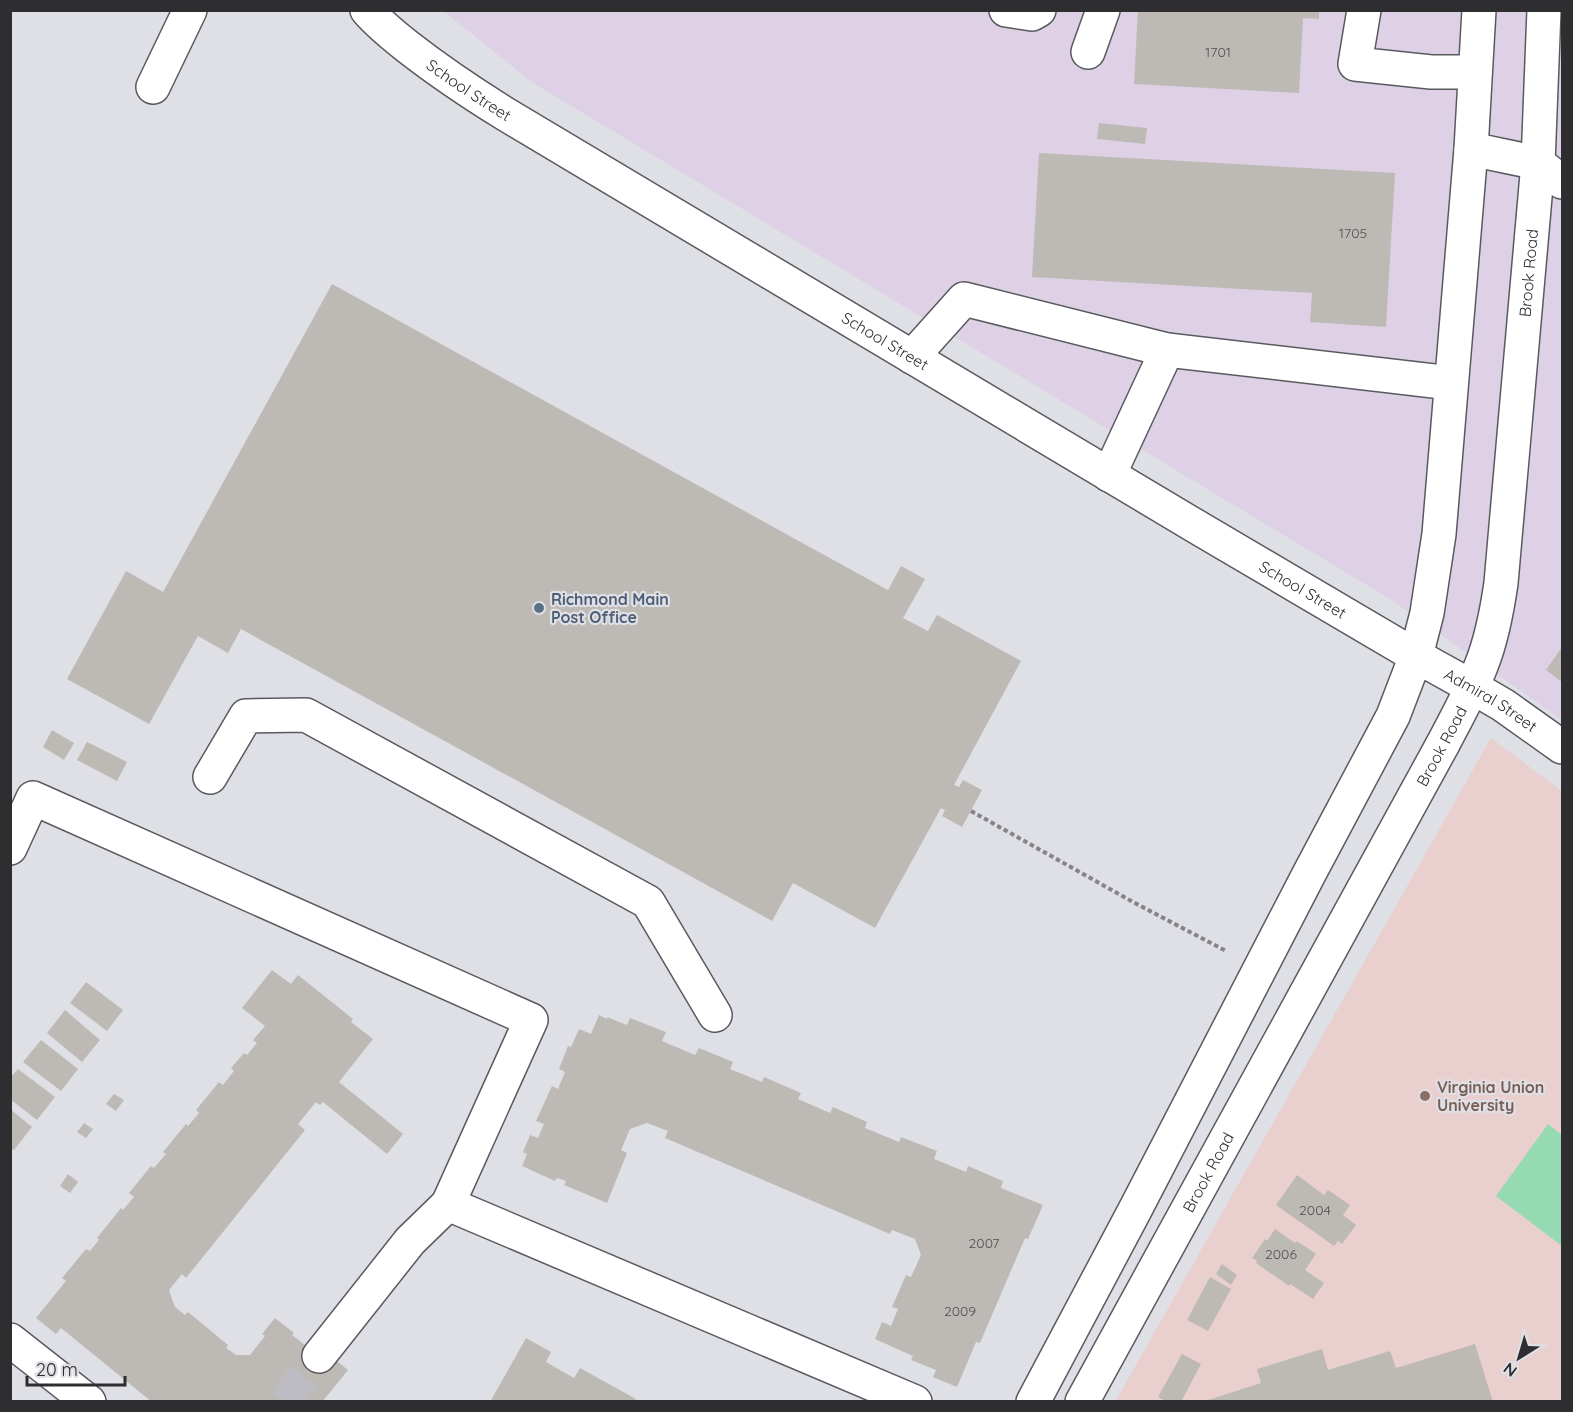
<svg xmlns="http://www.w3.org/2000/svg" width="1573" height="1412" font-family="Quicksand,sans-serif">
<rect width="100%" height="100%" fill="#dfdfe6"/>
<path fill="#ded1e5" d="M443,11h1119v709l-172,-121 -857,-516z"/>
<path fill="#eacfcf" d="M1491,738l71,53v610l-447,1z"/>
<path fill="#96dab1" d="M1548,1124l14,11v111l-66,-50z"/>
<path fill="#bdb9b4" d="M1138,10h181v9l-16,-1 -4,75 -165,-9z
M1099,123l48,5 -2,16 -48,-5z
M1039,153l356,20 -9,154 -76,-5 2,-29 -280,-16z
M332,284l556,306 13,-24 24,13 -22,39 25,13 9,-16 84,46 -67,124 5,2 4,-7 19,10 -20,37 -20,-11 3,-6 -4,-2 -66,120 -82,-45 -21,38 -531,-292 -13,24 -30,-17 -49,88 -82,-45 59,-108 37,21z
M1562,647v35l-16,-12z
M52,730l22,13 -10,17 -21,-13z
M87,742l40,20 -10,19 -40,-21z
M272,970l19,14 7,-9 55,44 -2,3 22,17 -34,43 64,52 -16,20 -64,-52 -3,3 -4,-3 -18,22 7,6 -119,148 -4,-4 -13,16 6,17 10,8 3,-3 40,33 -2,3 10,7h14l15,-19 -3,-2 13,-16 19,15 -2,2 32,25 4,-6 20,16 -26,32h-170l-91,-74 -5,6 -20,-16 30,-37 -4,-3 24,-29 4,2 9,-11 -2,-2 24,-30 2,2 11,-13 -5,-4 22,-27 3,2 12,-14 -3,-2 23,-28 2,2 11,-13 -3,-3 23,-28 4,3 11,-14 -3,-3 13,-15 3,2 10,-12 -4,-3 12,-14 -23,-18z
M86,982l37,28 -16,21 -37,-28z
M65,1010l35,30 -18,22 -35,-29z
M599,1015l8,4v-2l20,8 3,-7 36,14 -4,9 33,14 4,-7 34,14 -3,7 32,13 2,-5 37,16 -3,6 32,14 3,-6 34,15 -2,6 34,14 2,-5 36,14 -3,8 32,13 2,-6 35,15 -2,7 42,17 -15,34 -3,-1 -45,105 -4,-1 -19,45 -24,-10 3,-7 -25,-10 2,-4 -38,-17 7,-17 9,4 7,-17 -6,-2 14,-32 5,2 10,-22 -6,-16 -23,-9 -2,4 -225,-96 3,-7 -21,-8 -17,6 -9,21 6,3 -20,50 -43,-18 2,-4 -9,-3 -2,3 -33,-15 5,-12 -4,-2 7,-17 8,3 6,-14 -8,-3 16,-35 6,3 7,-17 -6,-3 9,-23 3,1 8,-18 12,5z
M41,1040l37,29 -17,22 -38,-29z
M18,1069l37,28 -18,23 -27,-21v-21z
M114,1094l10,6 -8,11 -10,-7z
M10,1109l22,18 -18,23 -4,-2z
M84,1123l9,6 -7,9 -9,-6z
M68,1174l10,8 -8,11 -10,-7z
M1297,1175l27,20 4,-5 22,15 -7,10 13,10 -14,19 -4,-3 -4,5 -58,-41z
M1275,1229l20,14 2,-2 19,13 -11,16 19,13 -11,16 -23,-15 -1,2 -33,-23 1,-2 -5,-3 13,-19 2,2z
M1222,1264l15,11 -6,10 -15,-11z
M1210,1277l21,12 -23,42 -21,-11z
M526,1338l25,14 -5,10 28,16 6,-10 56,31 -2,3h-144z
M1475,1344l18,58h-291l59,-19 -4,-14 65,-20 6,21 62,-19 6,17z
M1182,1354l19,10 -20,38h-14l-9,-5z"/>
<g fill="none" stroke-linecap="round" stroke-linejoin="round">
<path stroke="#bcbcc2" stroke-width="33" stroke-dasharray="33 16" stroke-linecap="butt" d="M284,1402l35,-46"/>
<defs>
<g id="minor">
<path id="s1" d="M367,10c12,14 27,26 41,37 32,25 65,47 99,68l690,412 219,129 56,31 31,18 59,42"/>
<path d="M1006,10l26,4 7,-4"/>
<path d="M1364,10l-9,54 76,8h44"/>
<path d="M1088,52l15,-42"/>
<path d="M153,87l37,-77"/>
<path d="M1471,149l67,14 24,19"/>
<path d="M912,357l52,-58 203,51 284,33"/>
<path d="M1109,475l58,-125"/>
<path d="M210,777l36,-61 60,-1 342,187 67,113"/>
<path d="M10,848l23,-50 498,222 -83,184 467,198"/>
<path d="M10,1340l79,62"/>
<path d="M319,1356l91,-115 38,-37"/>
</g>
<g id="major">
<path d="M1033,1402l103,-194 173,-334 84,-158 23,-60 11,-43 12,-79 32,-385 8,-139"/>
<path id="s2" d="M1082,1402l362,-660c13,-25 27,-50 37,-76 11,-27 16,-55 20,-83l37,-420 6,-153"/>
</g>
</defs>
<use href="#minor" stroke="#595a5f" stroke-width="36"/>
<use href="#major" stroke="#595a5f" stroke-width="36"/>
<path stroke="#848489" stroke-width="4" stroke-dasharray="4.5 3" stroke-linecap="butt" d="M971,811l162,91 93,49"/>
<use href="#minor" stroke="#fff" stroke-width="33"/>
<use href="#major" stroke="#fff" stroke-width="33"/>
</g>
<circle fill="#5c6f8a" stroke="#dfdfe6" stroke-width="2" cx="539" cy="608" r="6"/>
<circle fill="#8d6e63" stroke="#dfdfe6" stroke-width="2" cx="1425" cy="1096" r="6"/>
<g text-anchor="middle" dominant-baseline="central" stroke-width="4.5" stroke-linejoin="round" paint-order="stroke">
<g font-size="14" fill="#525151">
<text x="1218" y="52">1701</text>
<text x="1353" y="233">1705</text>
<text x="1315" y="1210">2004</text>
<text x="984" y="1243">2007</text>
<text x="1281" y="1254">2006</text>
<text x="960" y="1311">2009</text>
</g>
<g font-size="16" fill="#2e2e30" stroke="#dfdfe6">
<text stroke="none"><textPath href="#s1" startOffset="130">School Street</textPath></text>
<text stroke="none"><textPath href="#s2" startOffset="1234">Brook Road</textPath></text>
<text stroke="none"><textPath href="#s1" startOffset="616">School Street</textPath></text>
<text stroke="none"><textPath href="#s1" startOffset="1102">School Street</textPath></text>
<text stroke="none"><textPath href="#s1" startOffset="1320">Admiral Street</textPath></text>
<text stroke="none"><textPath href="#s2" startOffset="748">Brook Road</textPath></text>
<text stroke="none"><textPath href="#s2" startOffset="262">Brook Road</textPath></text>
</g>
<g font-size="16" font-weight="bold" fill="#4e5e75" stroke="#dfdfe6" text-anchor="start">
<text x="551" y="599">Richmond Main<tspan x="551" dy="18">Post Office</tspan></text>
</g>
<g font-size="16" font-weight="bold" fill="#785e54" stroke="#dfdfe6" text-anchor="start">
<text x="1437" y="1087">Virginia Union<tspan x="1437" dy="18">University</tspan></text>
</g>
</g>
<rect width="1573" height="1412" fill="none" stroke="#2e2e30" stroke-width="24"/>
<g transform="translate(1519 1358) rotate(217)" stroke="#dfdfe6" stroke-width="4.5" paint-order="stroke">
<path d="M0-4.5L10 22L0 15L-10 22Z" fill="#2e2e30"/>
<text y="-9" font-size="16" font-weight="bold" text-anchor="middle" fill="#2e2e30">N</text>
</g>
<path d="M27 1376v9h98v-9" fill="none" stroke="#2e2e30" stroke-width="3"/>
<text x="36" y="1376" font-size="18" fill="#2e2e30" stroke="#dfdfe6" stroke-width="4.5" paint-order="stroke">20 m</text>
</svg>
